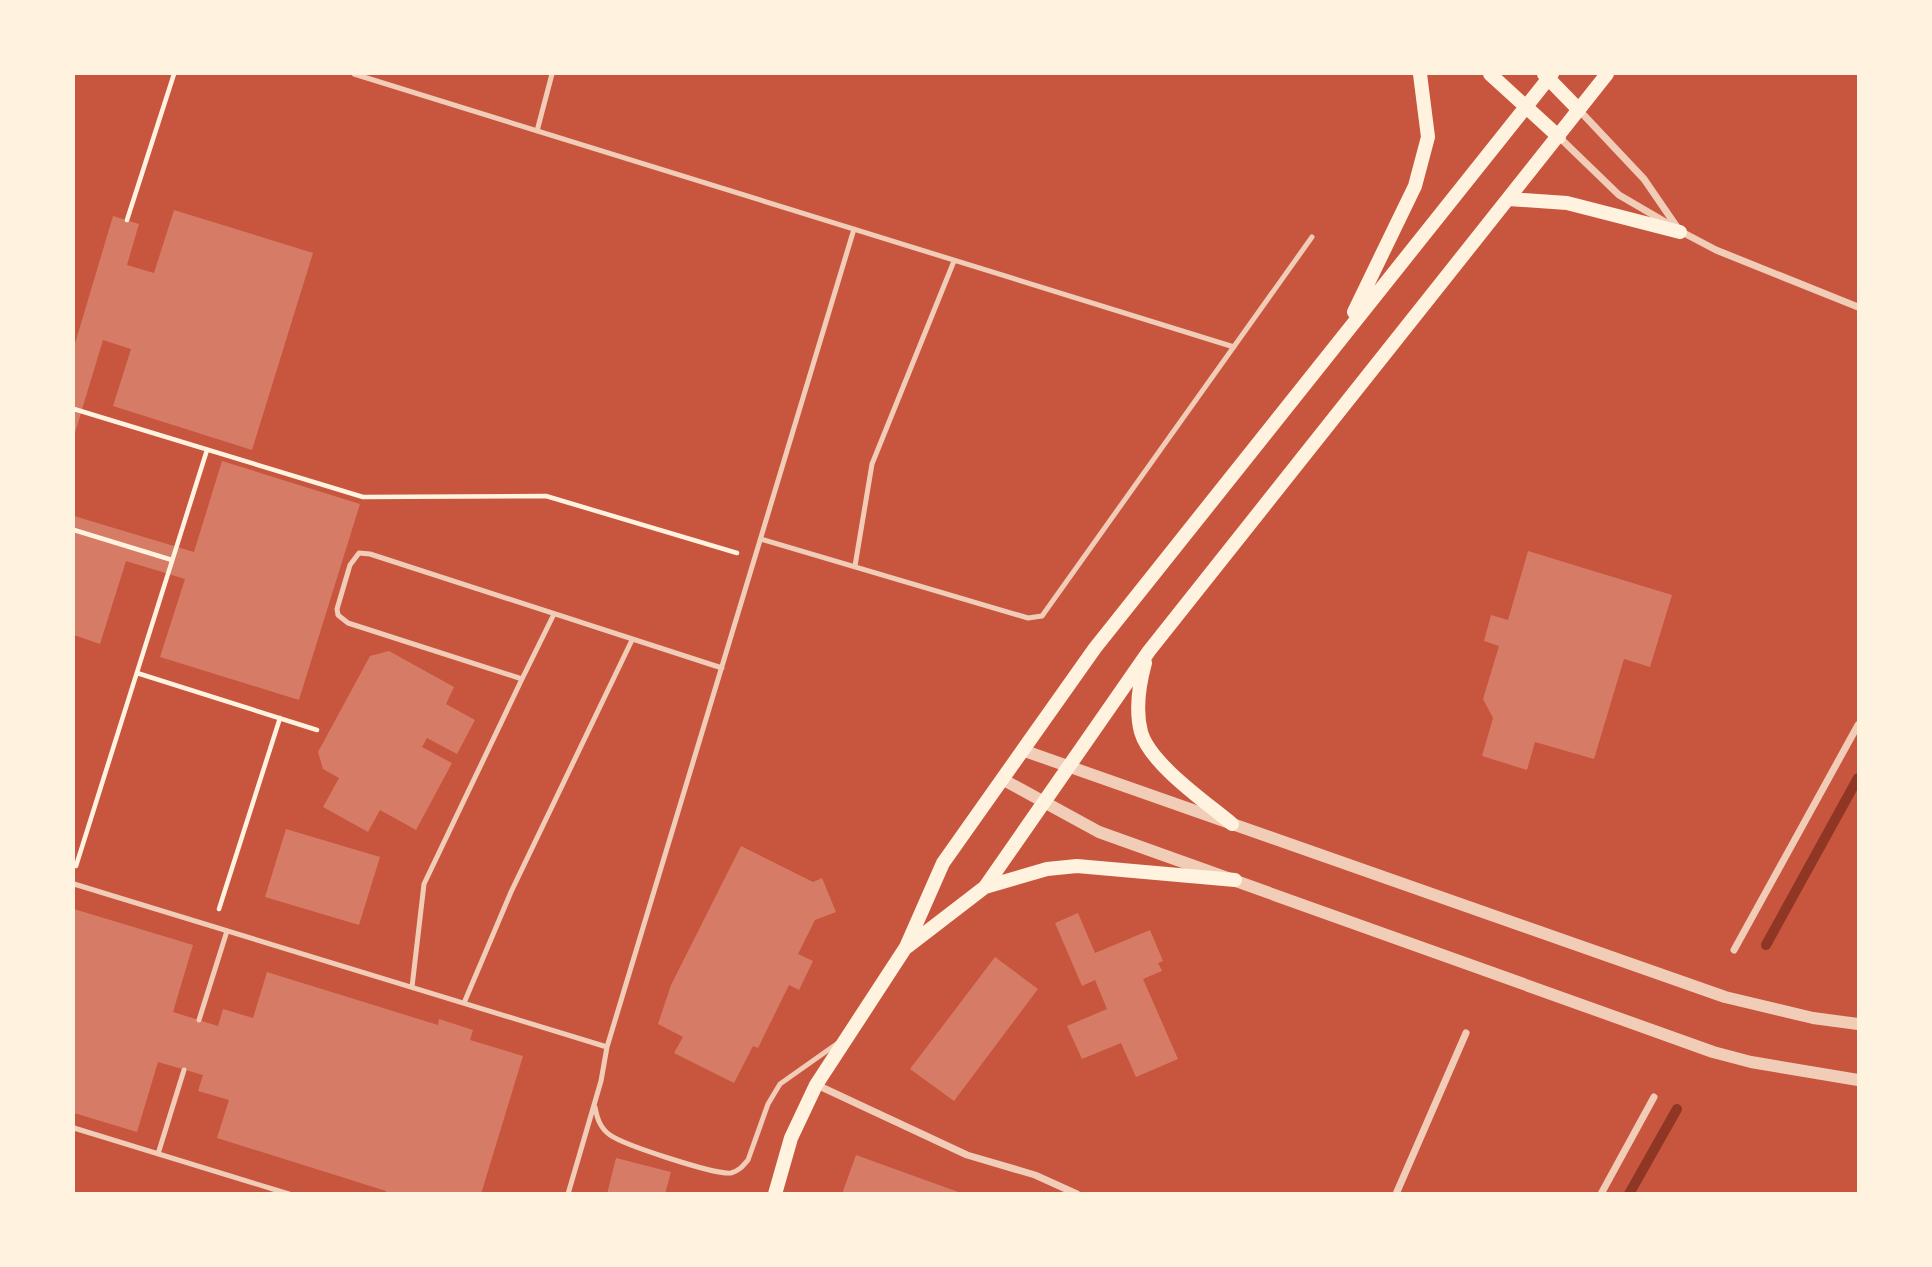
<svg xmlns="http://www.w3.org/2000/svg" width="1932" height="1267" font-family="Spectral,serif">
<rect width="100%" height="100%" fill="#c8553d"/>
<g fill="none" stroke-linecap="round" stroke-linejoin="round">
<path stroke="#8f3625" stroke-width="10" d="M1766,945l92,-167
M1629,1194l48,-85"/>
</g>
<path fill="#d67c66" d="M174,210l139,43 -61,197 -139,-44 18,-57 -28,-9 -29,96v-89l39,-131 26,8 -12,41 27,8z
M222,461l138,43 -61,196 -139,-43 25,-78 -59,-18 -26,83 -26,-9v-119l120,36z
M1528,551l144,44 -22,72 -26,-8 -30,100 -59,-17 -8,28 -45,-14 11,-38 -10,-19 16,-53 -15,-5 7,-26 17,5z
M389,651l65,36 -8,17 29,16 -18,34 -30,-16 -5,9 30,16 -36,67 -36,-20 -12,22 -45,-25 16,-29 -16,-9 -5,-17 52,-96z
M286,829l94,28 -21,68 -94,-28z
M741,846l72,36 9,-4 14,34 -21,8 -17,34 15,7 -14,29 -10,-5 -31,63 -5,-2 -19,37 -60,-30 9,-16 -25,-13 13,-39z
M74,909l119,36 -20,67 45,14 5,-17 30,9 14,-46 171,53 1,-6 34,11 -3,10 53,16 -42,138h-96l1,-3 -169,-53 12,-38 -31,-9 5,-16 -45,-13 -21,70 -63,-19z
M1078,913l17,40 55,-23 13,31 -5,2 4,8 -19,8 35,80 -42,18 -15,-34 -39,16 -15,-33 40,-17 -12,-29 -13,6 -27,-63z
M995,957l43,32 -84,112 -44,-32z
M856,1155l105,38 -1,1h-118z
M616,1158l55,14 -6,22h-58z"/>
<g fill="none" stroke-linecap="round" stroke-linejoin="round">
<path stroke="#fff3e0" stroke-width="4.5" d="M127,220l47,-146
M74,409l289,88 183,-1 191,57
M74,530l98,30
M137,673l180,57
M76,866l131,-416
M219,909l61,-191"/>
<path stroke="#f1ccb7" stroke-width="5" d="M354,74l880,273
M537,131l15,-57
M761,539l267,79 14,-2 270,-379
M855,566l17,-102 82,-203
M554,614l-32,65 -174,-56 -10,-8 -1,-6 13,-44 9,-12 11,1 352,114
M74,884l533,163
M412,987l12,-103 98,-205
M464,1003l47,-111 121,-252
M199,1020l28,-89
M595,1107c2,11 5,21 15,28 14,10 105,40 121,38 8,-2 12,-7 17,-13l20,-56 12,-20 58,-41
M74,1128l215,66
M158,1154l26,-84
M568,1194l33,-113 6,-34 247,-818"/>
<path stroke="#f1ccb7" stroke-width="7" d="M1579,110l65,69 35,51
M1559,137l60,58 48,28
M1680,231l36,19 142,57
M1734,950l124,-225
M817,1085l150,70 68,20 42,19
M1396,1194l70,-161
M1601,1194l53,-97"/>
<path stroke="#f1ccb7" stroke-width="12" d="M1022,750l703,247 88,21 45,6
M1002,779l97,53 614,220 38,10 107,18"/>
<path stroke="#fff3e0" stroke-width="14" d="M1490,74l69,63
M1544,74l35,36
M1508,199l59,4 113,29
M1354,312l61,-126 13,-49 -8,-63
M1145,663c-6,22 -10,46 -4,69 9,32 66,71 91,92
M985,887l62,-18 30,-3 158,14
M907,947l78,-60 164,-236 458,-577
M775,1194l16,-56 25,-53 90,-138 37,-84 152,-215 457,-574"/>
</g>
<rect width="1932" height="1267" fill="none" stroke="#fff3e0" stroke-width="150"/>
</svg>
